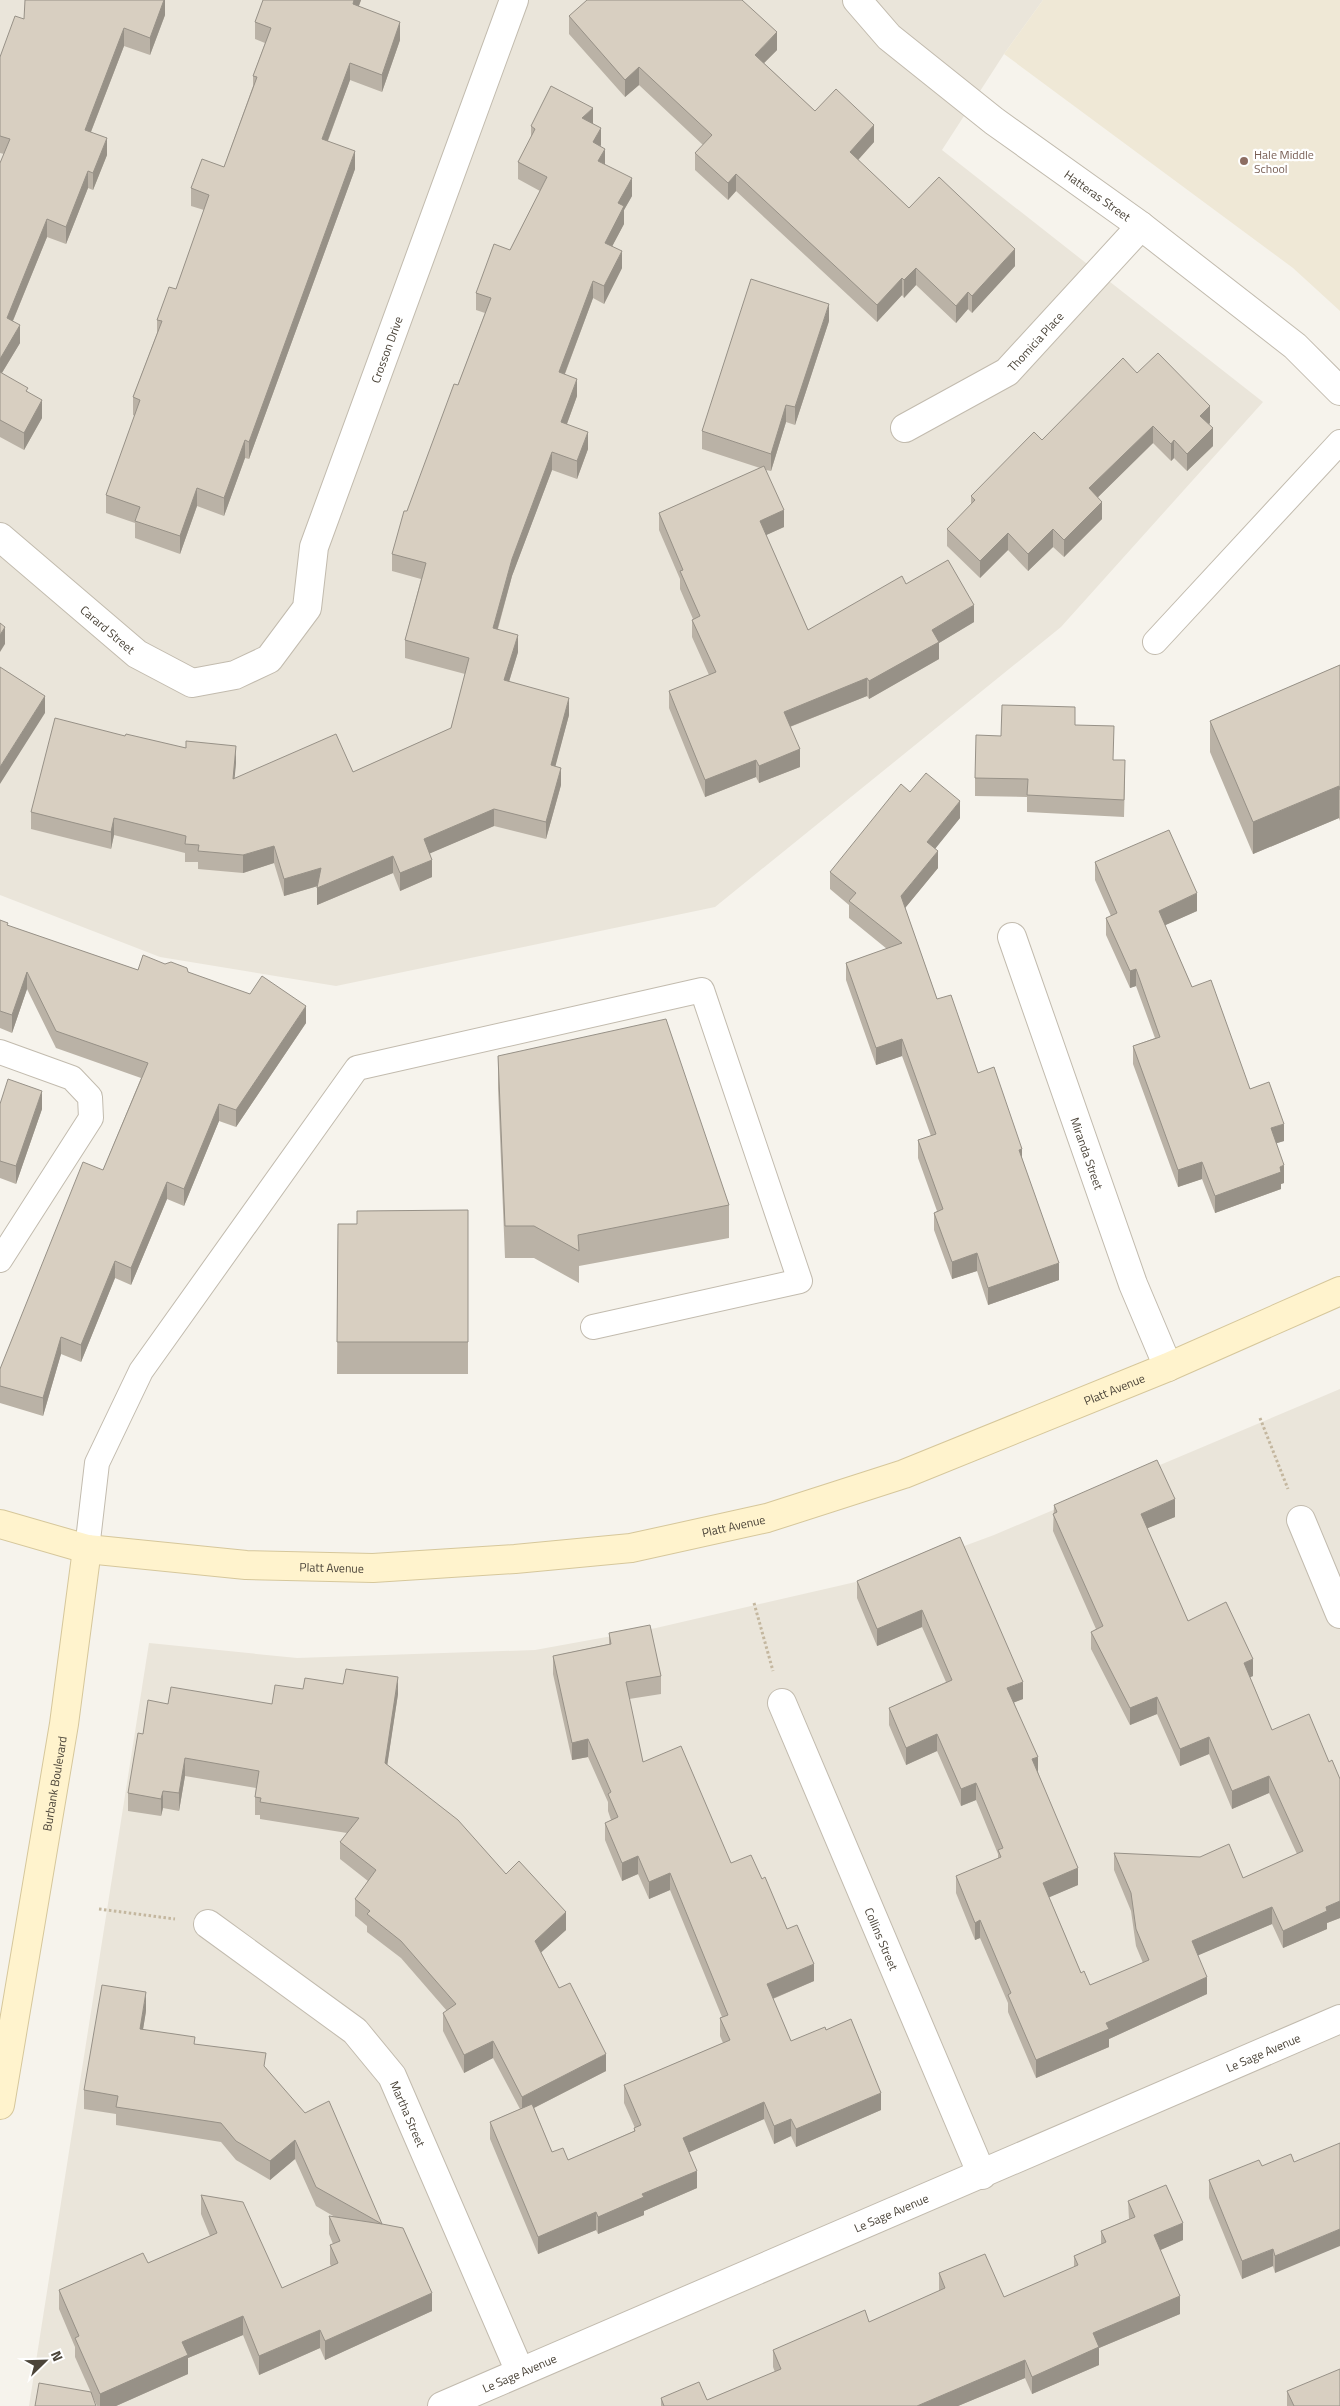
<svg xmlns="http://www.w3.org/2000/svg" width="1340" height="2406" font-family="'Titillium Web',sans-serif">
<rect width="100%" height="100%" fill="#f6f3ec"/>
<path fill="#eae5da" d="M0,0h1043l-39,54 -62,96 321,252 -202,225 -346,280 -379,79 -176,-29 -160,-62z
M1340,1389v1017h-1311l120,-763 148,15 238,-8 121,-22 230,-53 108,-40z"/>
<path fill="#efe8d6" d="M1043,0h297v311l-47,-43 -289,-214z"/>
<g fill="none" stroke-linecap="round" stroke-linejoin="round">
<defs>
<path id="service" d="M1155,642l185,-200
M0,1052l72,26 18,19 1,21 -91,142
M87,1549l10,-86 44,-92 216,-303 345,-78 98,291 -207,46"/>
<g id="minor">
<path id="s1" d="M857,0l32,37 105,84 147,105 154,120 45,45"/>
<path id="s2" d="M905,428l102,-56 134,-146"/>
<path id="s3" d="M0,537l137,117 55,29 43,-8 34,-16 38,-51 7,-61 200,-547"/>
<path id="s4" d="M1012,937l121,347 35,83"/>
<path d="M1301,1520l39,94"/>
<path id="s5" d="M782,1703l200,472"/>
<path id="s6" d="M208,1924l147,107 37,45 128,296"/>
<path id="s7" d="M442,2406l898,-387"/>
</g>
<g id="secondary">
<path id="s8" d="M0,1524l87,25 159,16 127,3 142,-9 116,-11 136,-30 137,-44 264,-107 172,-76"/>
<path id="s9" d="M0,2105l64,-381 23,-175"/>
</g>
</defs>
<use href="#service" stroke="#c2bbae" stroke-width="26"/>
<use href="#minor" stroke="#c2bbae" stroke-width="30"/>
<use href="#secondary" stroke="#d6c79b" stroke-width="30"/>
<path stroke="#c4b79f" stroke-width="3" stroke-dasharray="2.5 2.5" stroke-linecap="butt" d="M1260,1418l28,71
M754,1603l19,68
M99,1909l76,10"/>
<use href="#service" stroke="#fff" stroke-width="24"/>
<use href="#minor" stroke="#fff" stroke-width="28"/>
<use href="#secondary" stroke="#fff3cd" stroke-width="28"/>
</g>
<path fill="#bab2a6" d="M165,0v15l-15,40 -26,-9 -33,86 16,23 -14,35 -5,-2 -22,56 -19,-7 -34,84 7,22 -18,30 26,19 14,26 -18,32 -24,-13v-274l4,-9 -4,-1v-96l24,-38z
M263,0h98l-2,6 41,34 -18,52 -32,-12 -22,61 27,28 -106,290 -4,-1 -21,58 -27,-10 -17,48 -45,-16v-15l-29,-10v-18l29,-79 -2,-1v-18l24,-64v-13l19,-31 28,-79 -13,-4v-18l33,-21 29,-81v-10l12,-33 -10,-4v-17z
M569,16l208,34 -13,13 51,48 59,31 -16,18 51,48 106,58 -43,47 -4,-4 -12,14 -40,-38 -12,13 -2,-3 -25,27 -141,-131 -8,9 -33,-30v-17l8,-8 -64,-60 -14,12 -56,-63z
M593,123l8,22 -1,1 5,19 27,31 -8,14v14l-12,22 10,22 -18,36 -11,-6 -28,76 12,22 -10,28 21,25 -11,30 -25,-9 -40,106 -14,53 20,23 -9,30 60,33 -14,51 6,19 -15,54 -52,-13 -64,27 2,24 -32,14 -7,-18 -76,32 1,-19 -34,10 -10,-33 -31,10 -45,-4v-7h-13v-9l-71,-18 -3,14 -80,-20v-17l94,-76 111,27 -2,15 119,-6 98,-44 14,-54 -60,-16v-18l16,-61 -29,-8v-17l15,-43 51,-126 27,-72 -9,-3v-17l34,-43 30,-59 -22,-12v-17l13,-25v-11z
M829,321l-34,104 -9,-3 -15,49 -5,-1 18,57 -18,8 42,95 98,-46 68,38 -35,21v16l-70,40 -2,-3 -77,31 10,40 -41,16 -3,-6 -51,20 -36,-89v-17l40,-16 -17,-38v-17l1,-1 -13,-30v-10l-21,-49v-17l101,-45 -58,-19v-18z
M1137,373l73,50 -1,1 4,22 -26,25 -13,-13 -3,3 -18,-18 -55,54 4,22 -38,38 -11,-10 -25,24 -20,-21 -28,28 -33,-32v-17l24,-24v-9l71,-56z
M1340,665v156l-1,-3 -86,36 -43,-102v-31z
M1075,725l38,35 12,17 -1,40 -97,-5v-15l-52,-1v-18l26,-42z
M910,792l50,26 -25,30 3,20 -33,40 32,91 41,74 44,85 37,122 -71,25 -11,-34 -25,8 -18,-49v-17l3,-2 -19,-53v-18l13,-4 -29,-80 -26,9 -30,-85v-17l41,-14 -38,-31v-13l-19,-16v-17z
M1095,862l102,49 -32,14 27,62 58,102 34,52 -8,2 8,40 -3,1v5l-66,24 -13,-34 -24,8 -45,-123v-18l22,-8 -19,-52 -6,2 -24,-53v-17l5,-2 -16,-36z
M0,920l8,6 130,44 50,2 118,51 -70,104 -17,-6 -35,85 -17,-7 -36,86 -16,-7 -34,84 -20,-8 -18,62 -43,-13v-34l103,-199 38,-92 -85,-30 -29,-59 -15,44 -12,-5z
M498,1056l231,149v33l-150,28v17l-45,-25h-29l-7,-170z
M0,1104l42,5 -26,75 -16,-6z
M468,1210v164h-131l1,-150h19z
M1054,1505l121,12 -28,11 41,93 65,55 -3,1 22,53 57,32 11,17v139l-13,5v6l-44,19 -11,-24 -74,31 9,39 -98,45v8l-73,31 -28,-66v-9l-28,-65 -5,2 -19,-47v-17l42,-17v-5l-22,-54 -15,6 -24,-55 -31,14 -17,-40v-17l57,-26 -24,-55 -45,19 -20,-48v-17l103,-44 63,162 -9,3 24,70 40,113 -29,12 32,76 9,12 53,-22 -7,-17 -5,-35 -17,-41v-17l129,25 54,-24 -28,-61 -37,16 -23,-55 -29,12 -23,-52 -27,11 -39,-76v-17l5,-3 -43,-98z
M609,1633l52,43v18l-32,5 14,63 88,101 31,16 52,102 -41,18 18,42 35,-11 55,80 -85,37 -5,-11 -17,8 -10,-25 -75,33 8,36 -53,23v4l-46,19 -2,-4 -58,24 -48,-115v-17l30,-13 -27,-51 -29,15 -21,-42v-18l4,-2 -46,-53 -34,-26v-6l-12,-10v-17l13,-18 -28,-22v-17l7,-9 -87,-14v-4h-5v-18l1,-9 -71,-12 -6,35 -16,-3 -2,8 -33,-5v-18l15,-59 25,-30h104l31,-15 95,5 -11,71 179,165 -25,22 18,36 47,83 -72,37 18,44 16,8 66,-29v-3h1l-11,-25v-18l99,-42 -3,-7v-18l2,-1 -52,-127 -21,9 -11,-25 -16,7 -17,-41v-17l6,-3 -3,-9v-9l-20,-45 -16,3 -19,-86v-18l56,-12z
M146,2011l-3,18 52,15 71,24 116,156 50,87 -107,49 -5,-12 -61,27 -16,-40 -55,23v16l-72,32h-19l-22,-49v-10l-16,-38v-19l89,-27 62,-27 -9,-22v-19l81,93 49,-22 -1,-2v-19l3,-1 -4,-10v-18l6,1 -19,-11 -21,-47 -25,21 -34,-20 -15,-18 -105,-17v-11l-32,-5v-19z
M1294,2162l-19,111 -2,-7 -31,13 -33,-81v-18l53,-14z
M1128,2201l55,39 -23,10 20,64 -81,34v17l-67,29 -7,-16 -67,28h-297v-8l46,2 68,-28 -2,-5v-17l96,-28 70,-31v-18l65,24 70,-30v-11l27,-12v-13l28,-12z
M1287,2391l53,15h-53z"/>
<path fill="#979187" d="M164,0h1v15l-15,40v-17z
M354,0h7l-8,21v-17z
M400,22v18l-18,52v-17z
M124,28v18l-39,101v-17z
M777,32v18l-22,22v-17z
M350,63v17l-28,76v-17z
M639,67v18l-14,12v-17z
M593,108v17l-11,-7z
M874,125v17l-24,27v-17z
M601,128v17l-8,15v-18z
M107,138v17l-14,35v-17z
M605,149v17l-7,-5z
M355,151v18l-106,290v-17z
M88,171v17l-22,56v-17z
M736,174v17l-8,9v-17z
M632,178v18l-8,14v14l-19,36v-17l13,-40z
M47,219v18l-40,98v-17z
M1015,249v17l-43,47v-17z
M622,251v17l-18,36v-18z
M916,268v17l-12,13v-18z
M902,278v17l-25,27v-17z
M593,281v17l-34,91v-17z
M968,292v17l-12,14v-17z
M829,304v17l-34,104v-18z
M20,325v18l-20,33v-17z
M577,379v17l-16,44v-18z
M42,400v18l-18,32v-17z
M786,405v17l-15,49v-17z
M1210,406v17l-10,10v-17z
M1153,426v17l-64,63v-18z
M1213,428v18l-26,25v-17z
M588,432v17l-11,30v-18z
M245,440v18l-21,58v-18z
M1174,440v18l-3,3v-17z
M552,452v18l-40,106 -19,69v-17l19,-69z
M197,488v18l-17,48v-18z
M1102,502v17l-38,38v-17z
M784,510v17l-24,11v-17z
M1053,529v18l-25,24v-17z
M1008,533v17l-28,28v-17z
M974,605v17l-35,21v16l-70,40v-18l63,-51z
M5,627v17l-5,8v-17z
M518,635v17l-14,46v-18z
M867,678v18l-83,33v-17z
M45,696v17l-45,71v-17z
M569,698v17l-18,68v-18z
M236,746v17l-3,33v-17z
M800,749v18l-41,16v-17z
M756,760v17l-51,20v-17z
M561,768v17l-15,54v-17z
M1339,786v32l-86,36v-32z
M960,801v17l-33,41v-17z
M494,809v17l-70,30v-17z
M114,818v17l-3,14v-17z
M274,846v17l-31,10v-18z
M938,851v17l-37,45v-17z
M393,856v17l-76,32v-17z
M432,860v17l-32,14v-18z
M321,868v17l-37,11v-17z
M1197,893v18l-38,17v-17z
M1136,969v17l-6,2v-17z
M27,972v17l-15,44v-18z
M306,1006v17l-70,104v-17z
M902,1039v17l-26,9v-17z
M42,1091v18l-26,75v-18z
M219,1104v17l-35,85v-17z
M1284,1124v17l-13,4v-17z
M1022,1149v18l-3,-17z
M1202,1162v17l-24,8v-17z
M1284,1165v18l-3,1v5l-66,24v-17z
M167,1182v17l-36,86v-17z
M977,1253v18l-25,8v-17z
M115,1261v17l-34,84v-17z
M1059,1263v17l-71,25v-17z
M61,1337v17l-18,62v-18z
M1175,1499v18l-34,14v-17z
M922,1610v17l-45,19v-17z
M1253,1659v17l-9,4v-17z
M398,1677v17l-13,86v-17z
M1023,1682v17l-16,6v-17z
M1157,1697v17l-27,11v-17z
M937,1734v17l-31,14v-17z
M1209,1737v17l-29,12v-17z
M588,1739v18l-16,3v-17z
M1038,1757v17l-6,-15z
M185,1758v18l-6,35v-18z
M1269,1776v17l-37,16v-18z
M976,1783v17l-15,6v-17z
M163,1791v17l-2,8v-17z
M638,1856v18l-16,7v-18z
M1078,1868v17l-35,15v-17z
M670,1873v17l-21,9v-17z
M1340,1901v17l-13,5v6l-44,19v-17l43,-24z
M1272,1907v17l-80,34v-17z
M566,1912v18l-31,28v-17z
M980,1920v18l-5,2v-17z
M814,1964v17l-47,20v-17z
M1207,1977v17l-98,45v8l-73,31v-18l70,-37z
M146,1992v19l-6,37v-19z
M493,2041v17l-29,15v-18z
M606,2054v17l-84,43v-17z
M881,2093v17l-85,37v-18z
M764,2102v17l-81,36v-17z
M791,2119v17l-17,8v-18z
M295,2140v19l-25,21v-19z
M697,2171v17l-53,23v4l-46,19v-17l44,-23z
M596,2212v18l-58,24v-17z
M1183,2223v17l-29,13v-18z
M1340,2229v17l-65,27v-17z
M1273,2249v17l-31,13v-18z
M432,2293v18l-107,49v-19z
M1180,2296v18l-81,34v17l-67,29v-17l61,-44z
M243,2316v19l-55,23v16l-72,32h-16v-12l82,-52z
M320,2330v18l-61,27v-19z
M1025,2360v18l-67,28h-41z"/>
<path fill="#d8cfc1" stroke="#979187" d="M25,0h139l-14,38 -26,-10 -39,102 22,8 -14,35 -5,-2 -22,56 -19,-8 -40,99 13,7 -20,34v-196l10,-24 -10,-3v-79l15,-41 9,3z
M263,0h91l-1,4 47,18 -18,53 -32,-12 -28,76 33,12 -106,291 -4,-2 -21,58 -27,-10 -17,48 -45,-15 5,-14 -34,-12 34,-95 -7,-3 29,-76 -5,-1 12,-33 7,2 33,-94 -18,-7 11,-29 22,8 33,-90 -4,-1 18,-48 -16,-6z
M587,0h155l35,32 -22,23 60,56 21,-22 38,36 -24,27 59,56 30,-31 76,72 -43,47 -4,-4 -12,14 -40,-38 -12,12 -2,-2 -25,27 -141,-131 -8,9 -33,-30 17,-18 -73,-68 -14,13 -56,-64z
M551,86l42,22 -11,10 19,10 -8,14 12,7 -7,12 34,17 -14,25 6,3 -19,37 17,8 -18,35 -11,-5 -34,91 18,7 -16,43 27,10 -11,29 -25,-9 -40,107 -19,69 25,7 -14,45 65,18 -18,67 10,3 -15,54 -52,-13 -70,30 8,21 -32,13 -7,-17 -76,32 4,-20 -37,11 -10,-33 -31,9 -45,-4 1,-6 -14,-1 1,-8 -72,-18 -3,14 -80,-20 24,-94 70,18 1,-2 60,14v-7l50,5 -3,33 103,-45 17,38 98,-44 18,-70 -64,-18 21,-77 -34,-9 12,-43h3l47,-127 4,1 33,-87 -15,-5 18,-49 16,6 37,-73 -29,-15 17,-33 -4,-3z
M751,279l78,25 -34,103 -9,-2 -15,49 -69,-23z
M1158,353l52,53 -10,10 13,12 -26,26 -13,-14 -3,4 -18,-18 -64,62 13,14 -38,38 -11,-11 -25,25 -20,-21 -28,28 -33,-32 28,-29 -4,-4 63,-64 8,8 81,-82 14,15z
M0,372l28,16 -2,3 16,9 -18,33 -24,-13z
M764,466l20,44 -24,11 48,109 94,-54 4,8 42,-24 26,45 -42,25 7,12 -70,39 -2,-3 -83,34 16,37 -41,17 -3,-6 -51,20 -36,-89 47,-19 -24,-52 8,-4 -20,-45 3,-1 -24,-57z
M0,623l5,4 -5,8z
M1340,665v125l-1,-4 -86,36 -43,-101z
M0,667l45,29 -45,71z
M1002,705l73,2v18l39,1 -1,34h12l-1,40 -97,-5 1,-16 -53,-1 1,-43 25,1z
M926,773l34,28 -33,41 11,9 -37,45 36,103 14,-4 27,78 16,-6 28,82 -3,1 40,113 -71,25 -11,-35 -25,9 -18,-49 9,-4 -25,-69 18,-6 -34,-95 -26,9 -30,-85 56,-20 -53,-42 7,-8 -26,-21 71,-88 9,8z
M1169,830l28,63 -38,18 33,76 19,-7 39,109 19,-7 15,42 -13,4 13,37 -4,2 1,5 -66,24 -13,-34 -24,8 -45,-124 27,-9 -24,-68 -6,2 -24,-53 11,-5 -22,-51z
M0,920l8,3 -1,2 131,45 5,-15 22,9 6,-2 16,6 1,4 62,22 12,-18 44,30 -70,104 -17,-6 -35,85 -17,-7 -36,86 -16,-7 -34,84 -20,-8 -18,61 -43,-12v-17l83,-207 20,8 45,-107 -92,-32 -29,-59 -15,43 -12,-4z
M666,1019l63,186 -151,30 1,16 -45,-25h-29l-7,-170z
M8,1079l34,12 -26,75 -16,-5v-57z
M468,1210v132h-131l1,-118h19v-13z
M1157,1460l18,39 -34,15 47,107 38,-19 27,57 -9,4 28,67 37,-16 20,48 3,-2 8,19v122l-14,6 1,4 -44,20 -11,-24 -80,34 15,36 -101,46 3,6 -73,31 -28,-65 3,-2 -31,-73 -5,3 -19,-47 45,-19 -3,-7 5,-2 -27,-65 -15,6 -24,-55 -31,14 -17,-40 63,-28 -30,-70 -45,19 -20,-48 103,-44 63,145 -16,6 31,69 -6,2 46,109 -35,15 38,90 3,-2 6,14 59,-25 -13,-31 -5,-36 -17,-40 86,4 29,-13 14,34 60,-27 -34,-75 -37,15 -23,-54 -29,12 -23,-52 -27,11 -39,-76 12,-6 -50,-112 4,-2 -3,-7z
M650,1625l11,51 -35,6 17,80 38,-16 50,117 20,-8 11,24 3,-2 22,52 10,-4 17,39 -47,20 24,57 34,-14 1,3 25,-11 30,74 -85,36 -5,-10 -17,7 -10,-24 -81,36 14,33 -55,23 2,3 -46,20 -2,-5 -58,25 -48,-115 42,-18 20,48 11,-4 5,12 67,-29 -1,-3 7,-3 -17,-40 106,-45 -10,-22 8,-3 -58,-142 -21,9 -11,-26 -16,7 -17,-40 13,-6 -10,-23 3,-2 -23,-53 -16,4 -19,-87 58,-12 -2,-11z
M346,1669l52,8 -13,86 73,57 48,54 13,-13 47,51 -31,29 24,47 11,-5 36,71 -84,43 -29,-56 -29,14 -21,-42 13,-9 -55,-63 -34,-27 3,-3 -15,-12 21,-29 -36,-28 19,-24 -99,-16 1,-4 -6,-1 4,-26 -74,-13 -6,35 -16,-2 -2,8 -33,-6 10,-60 5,1 5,-34 20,4 3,-17 101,17 3,-19 28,4 2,-11 38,6z
M102,1985l44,7 -6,37 55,8 -1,7 72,9 -2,13 41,47 24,-12 53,123 21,4 29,65 -107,48 -5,-11 -61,26 -16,-40 -61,26 6,13 -88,39 -25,-56 4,-2 -20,-46 84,-37 5,10 69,-30 -16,-38 42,7 39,86 56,-25 -8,-18 10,-4 -11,-25 53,8 -66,-37 -21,-47 -25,21 -34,-20 -15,-18 -105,-16 2,-11 -34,-6z
M1340,2143v86l-65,27 -2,-7 -31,12 -33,-81 50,-20 3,6 29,-12 3,8z
M1166,2185l17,38 -29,12 26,61 -87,37 6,14 -67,30 -7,-17 -108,46h-253l-3,-8 38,-16 8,18 74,-31 -8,-19 92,-40 4,12 76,-34 -6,-15 46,-19 19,43 74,-32 -4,-9 32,-14 -5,-11 34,-14 -7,-16z
M1340,2369v37h-46l-7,-15z
M39,2383l52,9 5,14h-61z"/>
<circle fill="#8d6e63" stroke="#fff" stroke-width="2" cx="1244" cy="161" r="5"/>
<g text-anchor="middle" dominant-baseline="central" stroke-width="4.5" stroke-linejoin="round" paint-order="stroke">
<g font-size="12" fill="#785e54" stroke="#fff" text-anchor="start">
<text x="1254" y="154">Hale Middle<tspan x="1254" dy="14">School</tspan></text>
</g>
<g font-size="12" fill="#4b4439" stroke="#fff">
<text stroke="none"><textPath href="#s1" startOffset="311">Hatteras Street</textPath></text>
<text stroke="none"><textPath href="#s2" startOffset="158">Thomicia Place</textPath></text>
<text stroke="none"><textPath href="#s3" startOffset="659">Crosson Drive</textPath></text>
<text stroke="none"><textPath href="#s3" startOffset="142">Carard Street</textPath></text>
<text stroke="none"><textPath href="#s4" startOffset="229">Miranda Street</textPath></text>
<text stroke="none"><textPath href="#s8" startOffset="1146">Platt Avenue</textPath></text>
<text stroke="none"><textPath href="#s8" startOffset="741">Platt Avenue</textPath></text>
<text stroke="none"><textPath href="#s8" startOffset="336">Platt Avenue</textPath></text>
<text stroke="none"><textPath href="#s9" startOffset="326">Burbank Boulevard</textPath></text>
<text stroke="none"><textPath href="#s5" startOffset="256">Collins Street</textPath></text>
<text stroke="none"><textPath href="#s7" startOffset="894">Le Sage Avenue</textPath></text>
<text stroke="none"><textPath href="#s6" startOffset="281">Martha Street</textPath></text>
<text stroke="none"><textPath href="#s7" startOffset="489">Le Sage Avenue</textPath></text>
<text stroke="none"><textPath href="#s7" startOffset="84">Le Sage Avenue</textPath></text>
</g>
</g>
<g transform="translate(45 2361) rotate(67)" stroke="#ffffff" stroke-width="4" paint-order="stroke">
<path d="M0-4L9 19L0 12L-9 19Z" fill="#4b4439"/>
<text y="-8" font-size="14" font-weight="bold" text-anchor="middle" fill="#4b4439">N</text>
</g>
</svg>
